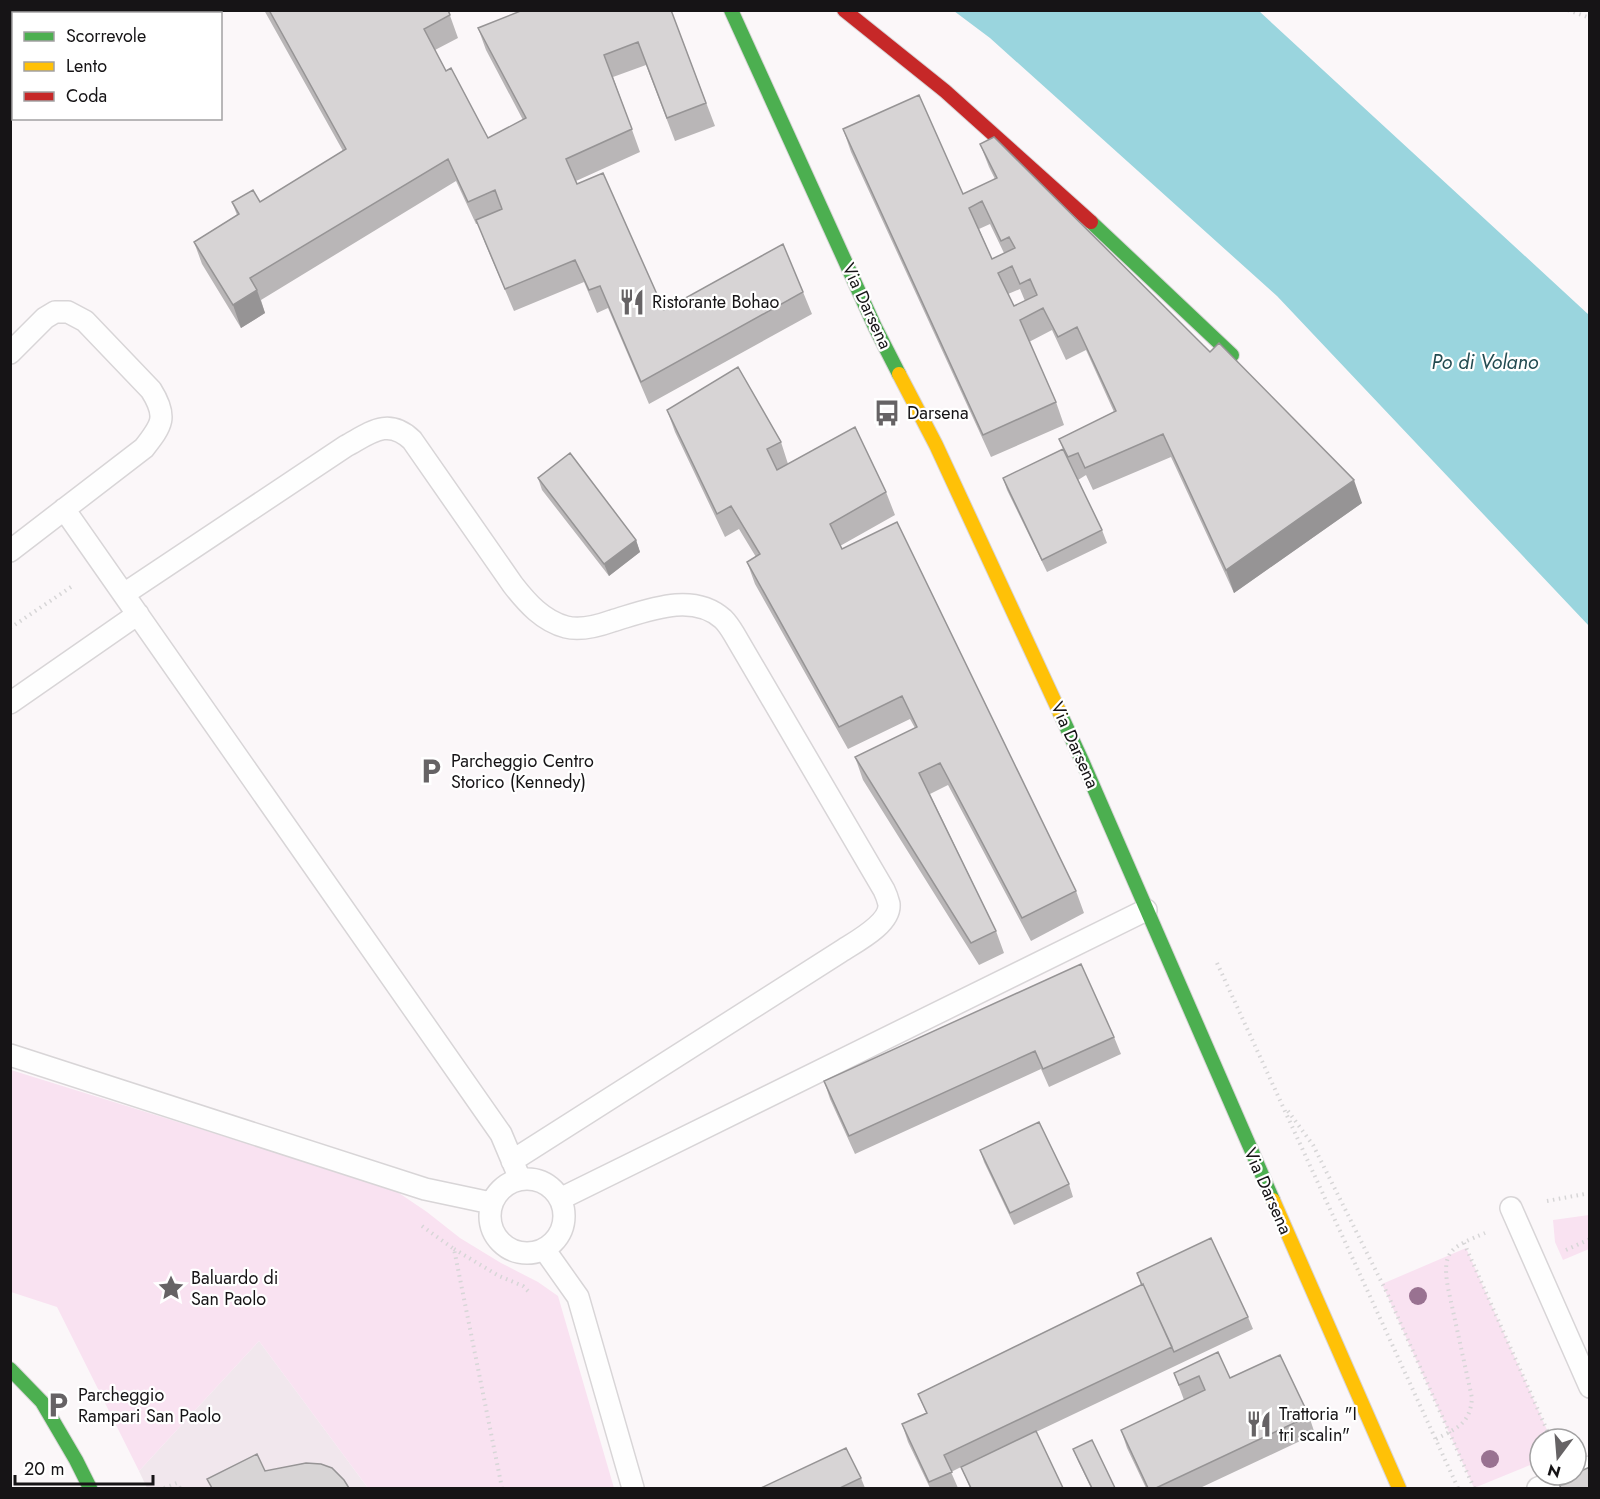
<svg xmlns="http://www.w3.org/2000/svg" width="1600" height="1499" viewBox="0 0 1600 1499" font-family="Jost,sans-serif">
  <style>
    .built { fill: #f1e7ed }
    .green { fill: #f9e2f1 }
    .water { fill: #9ad5de }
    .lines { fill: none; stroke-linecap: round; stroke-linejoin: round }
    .lane-casing { stroke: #d8d5d7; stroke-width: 24 }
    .fast-casing { stroke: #d8d5d7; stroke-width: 16 }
    .slow-casing { stroke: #d8d5d7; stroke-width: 16 }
    .jam-casing { stroke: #d8d5d7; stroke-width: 16 }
    .path { stroke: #d7d6d7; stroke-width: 4; stroke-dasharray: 1.5 4.5; stroke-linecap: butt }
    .lane { stroke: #fefefe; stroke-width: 21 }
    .fast { stroke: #4caf50; stroke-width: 14 }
    .slow { stroke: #ffc107; stroke-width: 14 }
    .jam { stroke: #c62828; stroke-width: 14 }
    .tree { fill: #997291 }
    .wall { fill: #b9b6b7; fill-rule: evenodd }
    .shaded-wall { fill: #969495 }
    .building { fill: #d7d4d5; stroke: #969495; stroke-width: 1.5; fill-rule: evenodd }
    .labels { text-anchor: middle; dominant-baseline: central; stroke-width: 4.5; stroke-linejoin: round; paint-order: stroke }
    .poi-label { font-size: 18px; fill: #161416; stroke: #fff; text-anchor: start }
    .street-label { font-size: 18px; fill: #161416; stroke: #fff }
    .water-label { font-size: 20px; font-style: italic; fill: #234b51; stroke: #fff }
  </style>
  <rect width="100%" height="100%" fill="#fbf7f9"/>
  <path class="built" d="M259,1341L368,1488H147L139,1471Z"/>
  <path class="green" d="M11,1070L393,1189L427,1212L460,1238L501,1263L538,1282L558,1296L614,1488H368L259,1341L139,1471L57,1307L11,1292Z
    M1589,1215V1249L1563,1260L1555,1242L1553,1220Z
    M1466,1248L1551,1439H1540V1461L1474,1488L1382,1284Z"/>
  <path class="water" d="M954,11H1259L1589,315V626L1277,296L990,38Z"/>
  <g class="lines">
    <g class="lane-casing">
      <path id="lane" d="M10,353L45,318L55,312H68L85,321L151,390C168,417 162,425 144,448L10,551
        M64,509L501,1134L520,1179
        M124,594L346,446C370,433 388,417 412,440L513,585C527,603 543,621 566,627C581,631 598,626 612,621C646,611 692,591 723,619C727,623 731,629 734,634L884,890C886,894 888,900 889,904C891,924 855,942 840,952L512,1161
        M10,703L138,614
        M10,1055L425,1189L491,1203
        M490 1216a37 37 0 1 1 74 0a37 37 0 1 1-74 0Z
        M560,1199L1146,910
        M1511,1208L1590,1387
        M544,1249L578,1297L633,1488
        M1576,1472L1590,1467
        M1538,1488L1570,1475"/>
    </g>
    <g class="fast-casing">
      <path id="fast" d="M731,10L875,327L899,374
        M1091,222L1232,355
        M1060,713L1083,763L1273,1200
        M10,1369L42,1402L76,1460L90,1488"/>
    </g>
    <g class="slow-casing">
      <path id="slow" d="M899,374L936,445L1060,713
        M1273,1200L1399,1488"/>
    </g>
    <g class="jam-casing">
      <path id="jam" d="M844,10L945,91L1091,222"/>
    </g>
    <path class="path" d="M1568,10L1590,18
      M10,628L74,585
      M1217,963L1458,1488
      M1288,1111L1313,1145L1387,1293L1474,1488
      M1547,1201L1590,1193
      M422,1226L454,1249L502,1488
      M1464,1243L1551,1439
      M454,1249L499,1276L523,1286L528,1291
      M1566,1250L1590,1239
      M1436,1439C1457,1428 1470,1424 1472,1398L1448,1288C1441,1249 1453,1247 1485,1233
      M164,1488L177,1483L180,1488"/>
    <use href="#lane" class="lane"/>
    <use href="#fast" class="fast"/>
    <use href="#slow" class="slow"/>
    <use href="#jam" class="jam"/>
  </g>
  <g class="tree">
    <circle cx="1418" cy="1296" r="9"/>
    <circle cx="1490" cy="1459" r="9"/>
  </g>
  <path class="wall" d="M10,10H155L150,14H14V46L10,47Z
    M264,10H448L458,38L435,50L446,71L488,138L523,120L486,50L478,28L671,10L715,126L675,141L646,65L613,77L640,152L576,181L664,310L803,292L812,314L649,404L608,308L597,313L584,282L514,311L485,243L478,224H476L456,181L261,300L265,313L241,328L202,264L194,242L237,215L232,202H260L343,151Z
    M843,129L963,194L995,179L989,167L980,144L1210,352L1362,503L1234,593L1171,457L1093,490L1086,475L1078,480L1102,530L1107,543L1047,572L1007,490L1003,478L1063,449L1059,439L1114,412L1086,350L1066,360L1052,330L1029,342L1056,402L1064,425L991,457L851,152ZM990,224L1004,253L992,259L979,229ZM1020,289L1025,301L1014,306L1008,294Z
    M667,410L781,442L788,464L886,492L895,515L840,546L1076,891L1084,913L1031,941L948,785L930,794L996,931L1004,953L979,965L863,780L855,757L915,728L910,719L848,749L755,584L747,562L756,557L739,529L725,537L675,432Z
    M538,478L636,540L640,552L609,576L542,490Z
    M1114,1037L1121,1054L1049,1087L1041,1069L855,1154L830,1099L824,1081Z
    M980,1150L1069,1184L1073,1197L1014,1225L984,1162Z
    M1137,1273L1248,1317L1253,1329L1036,1432L1063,1488H970L961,1467L951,1472L958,1488H930L908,1442L902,1424L926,1413L918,1394L1141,1285Z
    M1174,1373L1230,1378L1309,1416L1315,1434L1200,1488H1146L1127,1448L1121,1430L1184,1400Z
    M1073,1449L1115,1488H1091L1078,1461Z
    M861,1478L865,1488H761Z"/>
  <path class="shaded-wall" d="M257,290L265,313L241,328L233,305Z
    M1354,480L1362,503L1234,593L1226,570Z
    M636,540L640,552L609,576L604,564Z"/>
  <path class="building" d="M10,10H99L84,14H14V27L10,28Z
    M269,10H448L450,15L424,29L446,71L451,68L488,138L526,118L478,28L523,10H671L706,103L667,118L638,42L604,55L632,129L566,159L577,184L603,173L664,310L783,244L803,292L641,382L600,286L589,290L575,260L505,289L476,220L502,209L495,190L468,202L448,159L250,278L257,290L233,305L194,242L239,214L232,202L253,190L260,202L346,149Z
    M919,95L963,194L997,178L980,144L994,137L1210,352L1219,343L1354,480L1226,570L1163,434L1085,468L1078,453L1068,457L1059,439L1116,411L1077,327L1058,337L1043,308L1020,320L1056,402L983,435L843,129ZM982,201L1001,241L1009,237L1015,248L992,259L969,208ZM1012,266L1020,284L1030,279L1037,295L1014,306L998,273Z
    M738,367L781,442L767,449L777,470L855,427L886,492L830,524L842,549L897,522L1076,891L1022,918L940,763L919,773L996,931L971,943L855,757L917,727L902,696L839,727L747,562L760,554L731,506L717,514L667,410Z
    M1063,449L1102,530L1042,560L1003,478Z
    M570,453L636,540L604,564L538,478Z
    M1081,964L1114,1037L1043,1069L1035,1051L849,1136L824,1081Z
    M1039,1122L1069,1184L1010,1213L980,1150Z
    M1211,1238L1248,1317L1174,1352L1143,1284L1142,1285L1137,1273Z
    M1143,1284L1172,1347L944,1455L952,1472L929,1482L902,1424L927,1413L918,1394Z
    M1218,1352L1230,1378L1280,1355L1309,1416L1156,1488H1148L1121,1430L1205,1390L1199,1376L1179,1385L1174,1373Z
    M1036,1431L1063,1488H971L961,1467Z
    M1092,1440L1115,1488H1092L1073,1449Z
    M846,1448L861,1478L840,1488H761Z
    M257,1454L265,1471L306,1463L321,1464L332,1468L344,1480L349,1488H212L207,1479Z
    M1590,1467V1488H1561L1558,1482L1572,1475H1576V1473Z"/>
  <defs>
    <g id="restaurant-bare" transform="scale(2.07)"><path d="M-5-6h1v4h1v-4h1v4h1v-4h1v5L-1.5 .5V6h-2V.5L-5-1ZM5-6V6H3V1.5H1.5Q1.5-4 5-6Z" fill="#666365" stroke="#fff" stroke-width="2.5" paint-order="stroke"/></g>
    <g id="bus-bare" transform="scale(2.07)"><path d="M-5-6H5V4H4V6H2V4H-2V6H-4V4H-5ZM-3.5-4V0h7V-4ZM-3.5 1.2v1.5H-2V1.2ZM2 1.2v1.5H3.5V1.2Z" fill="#666365" stroke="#fff" stroke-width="2.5" paint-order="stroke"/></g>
    <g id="parking-bare" transform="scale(2.07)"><path d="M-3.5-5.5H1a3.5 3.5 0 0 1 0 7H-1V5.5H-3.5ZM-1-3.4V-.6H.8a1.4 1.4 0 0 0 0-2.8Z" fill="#666365" stroke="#fff" stroke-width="2.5" paint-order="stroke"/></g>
    <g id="sight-bare" transform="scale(2.07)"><path d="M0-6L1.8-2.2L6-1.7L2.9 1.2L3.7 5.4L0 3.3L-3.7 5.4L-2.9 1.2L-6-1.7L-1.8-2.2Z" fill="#666365" stroke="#fff" stroke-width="2.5" paint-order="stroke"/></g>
  </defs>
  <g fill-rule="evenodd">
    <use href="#restaurant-bare" x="632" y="302"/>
    <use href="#bus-bare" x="887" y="413"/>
    <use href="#parking-bare" x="431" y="771"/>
    <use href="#sight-bare" x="171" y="1288"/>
    <use href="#parking-bare" x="58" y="1405"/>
    <use href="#restaurant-bare" x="1259" y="1424"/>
  </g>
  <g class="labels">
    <g class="poi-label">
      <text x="652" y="302">Ristorante Bohao</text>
      <text x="907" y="413">Darsena</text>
      <text x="451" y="761">Parcheggio Centro<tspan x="451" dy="21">Storico (Kennedy)</tspan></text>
      <text x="191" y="1278">Baluardo di<tspan x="191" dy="21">San Paolo</tspan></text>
      <text x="78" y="1395">Parcheggio<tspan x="78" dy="21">Rampari San Paolo</tspan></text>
      <text x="1279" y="1414">Trattoria "I<tspan x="1279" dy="21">tri scalin"</tspan></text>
    </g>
    <g class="street-label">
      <text transform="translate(867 306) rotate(65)">Via Darsena</text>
      <text transform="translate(1075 745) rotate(66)">Via Darsena</text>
      <text transform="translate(1268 1191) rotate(66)">Via Darsena</text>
    </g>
    <g class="water-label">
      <text x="1485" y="362">Po di Volano</text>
    </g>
  </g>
  <rect width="1600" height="1499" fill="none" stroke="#161416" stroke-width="24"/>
  <rect x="12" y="12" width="210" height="108" fill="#ffffff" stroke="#a2a1a2" stroke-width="1.5"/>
  <rect x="24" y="32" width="30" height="9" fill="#4caf50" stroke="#a2a1a2" stroke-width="1.5"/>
  <text x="66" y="42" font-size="18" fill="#161416">Scorrevole</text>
  <rect x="24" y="62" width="30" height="9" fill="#ffc107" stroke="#a2a1a2" stroke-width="1.5"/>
  <text x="66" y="72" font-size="18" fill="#161416">Lento</text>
  <rect x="24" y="92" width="30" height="9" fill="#c62828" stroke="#a2a1a2" stroke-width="1.5"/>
  <text x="66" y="102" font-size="18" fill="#161416">Coda</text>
  <g transform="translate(1558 1457) rotate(196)"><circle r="28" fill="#ffffff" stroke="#a2a1a2" stroke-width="1.5"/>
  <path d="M0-4.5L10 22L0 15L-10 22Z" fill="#666365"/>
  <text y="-9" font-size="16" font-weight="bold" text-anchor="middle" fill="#161416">N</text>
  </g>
  <path d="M15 1475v9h138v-9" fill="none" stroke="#161416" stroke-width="3"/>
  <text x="24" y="1475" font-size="18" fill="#161416" stroke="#ffffff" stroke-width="4.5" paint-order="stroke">20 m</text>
</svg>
